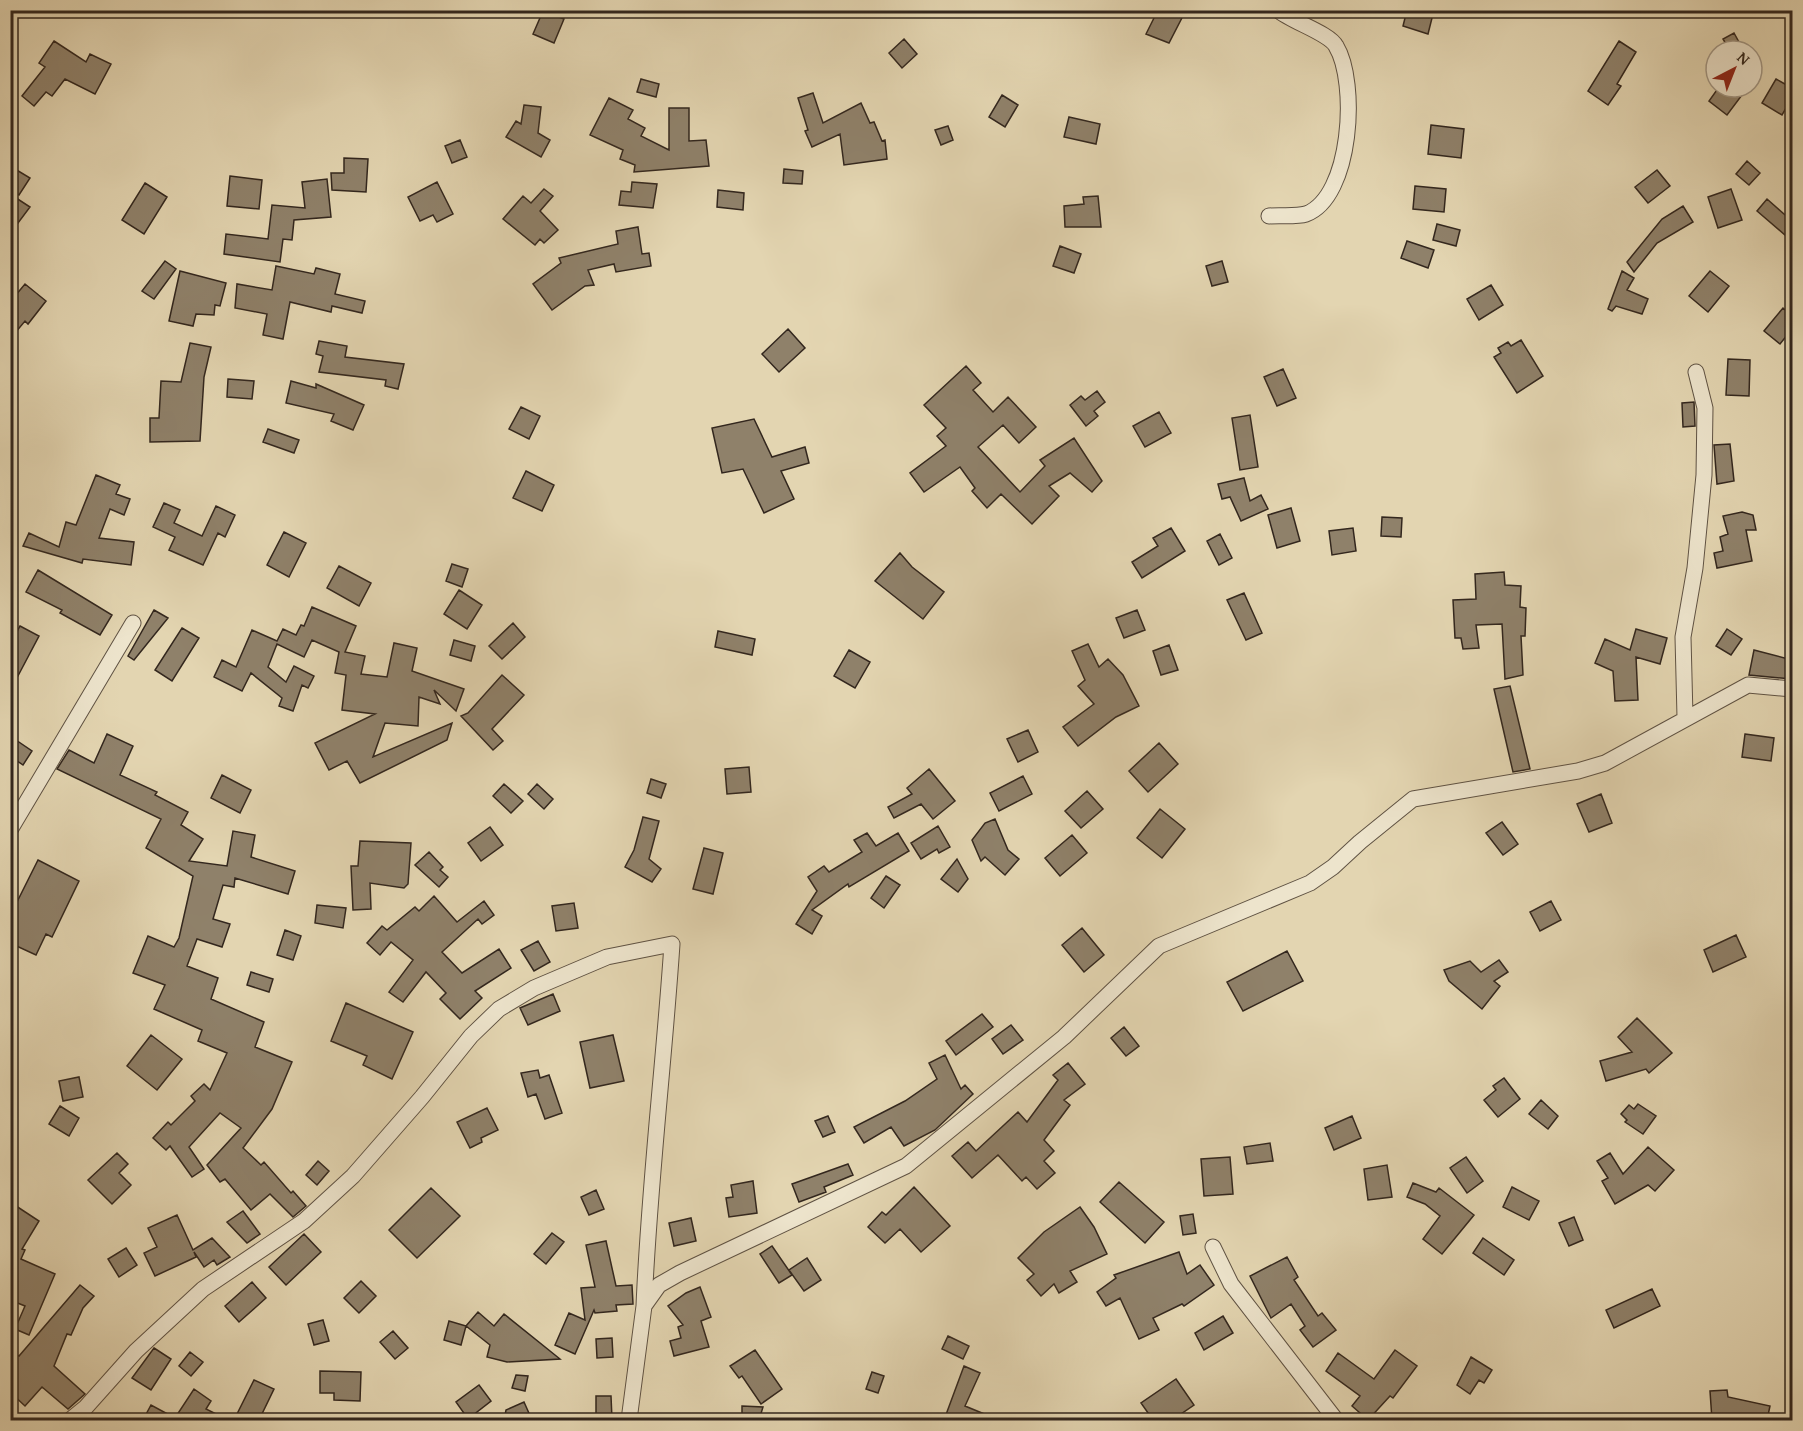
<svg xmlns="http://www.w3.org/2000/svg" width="1803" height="1431" viewBox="0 0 1803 1431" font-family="'Gentium Book Plus',serif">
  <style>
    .building { fill: #8f816a; stroke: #33271e; stroke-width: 1.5 }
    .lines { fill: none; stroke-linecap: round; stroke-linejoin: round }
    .street-casing { stroke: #5f5243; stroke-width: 17 }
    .street { stroke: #ede4cc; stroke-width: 15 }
  </style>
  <rect width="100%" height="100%" fill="#e3d5b1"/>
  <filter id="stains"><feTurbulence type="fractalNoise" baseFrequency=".00333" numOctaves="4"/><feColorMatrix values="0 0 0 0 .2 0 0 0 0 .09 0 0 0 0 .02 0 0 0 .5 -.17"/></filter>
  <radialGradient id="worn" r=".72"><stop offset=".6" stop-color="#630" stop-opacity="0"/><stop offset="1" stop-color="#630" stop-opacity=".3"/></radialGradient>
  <path class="building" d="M1158,10H1186L1169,43L1146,34Z
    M1407,10H1434L1428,34L1403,26Z
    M543,11L564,19L554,43L533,34Z
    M1734,33L1740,44L1729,49L1723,39Z
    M904,39L917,54L902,68L889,53Z
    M54,41L86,62L90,54L111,64L95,94L65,79L52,96L46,92L34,106L22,96L45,67L39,63Z
    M1619,41L1636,52L1617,84L1621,86L1608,105L1588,91Z
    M641,79L659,84L656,97L637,92Z
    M1776,79L1792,88V98L1782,115L1762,103Z
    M1719,87H1748L1727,115L1709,101Z
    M813,93L823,123L861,103L870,123L874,122L882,141L885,140L887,159L844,165L840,134L812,147L805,131L808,130L798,98Z
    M1002,95L1018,105L1005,127L989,117Z
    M609,98L633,110L628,119L645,128L641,136L669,150V108H689V141L706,140L709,166L634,172L635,165L620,159L623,150L590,135Z
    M524,105L541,107L538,133L550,140L541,157L506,137L516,121L521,124Z
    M1069,117L1100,124L1096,144L1064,137Z
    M1431,125L1464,129L1461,158L1428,154Z
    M948,126L953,140L941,145L935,130Z
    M460,140L467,157L452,163L445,146Z
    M344,158L368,159L366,192L332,190L331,173H344Z
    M1747,161L1760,173L1749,185L1736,174Z
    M10,166L30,178L19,195L10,190Z
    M784,169L803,171L802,184L783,183Z
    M1657,170L1670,186L1648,203L1635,187Z
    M230,176L262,180L259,209L227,206Z
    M327,179L331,217L294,220L292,240L283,239L280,262L224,254L226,234L268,239L272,205L305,208L302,182Z
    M437,182L453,214L437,222L433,215L420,221L408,197Z
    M632,182L657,184L653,208L619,205L621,191L631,192Z
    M145,183L167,197L144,234L122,220Z
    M1415,186L1446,189L1444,212L1413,209Z
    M544,189L553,196L540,211L558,230L544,243L540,239L535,245L503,219L523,196L531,203Z
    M1731,189L1742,220L1718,228L1708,197Z
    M718,190L744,193L743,210L717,207Z
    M10,194L30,207L18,223L10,218Z
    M1098,196L1101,227H1065L1064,206L1084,204L1083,197Z
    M1767,199L1792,221V241L1757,211Z
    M1683,206L1693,222L1657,243L1634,272L1627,262L1662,219Z
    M1437,224L1460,230L1456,246L1433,240Z
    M638,227L642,254L649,253L651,266L616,272L614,264L588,270L594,285L585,286L552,310L533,284L561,263L559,258L618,244L616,231Z
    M1407,241L1434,250L1428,268L1401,258Z
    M1060,246L1081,254L1074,273L1053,266Z
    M165,261L176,269L154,299L142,291Z
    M1222,261L1228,282L1212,286L1206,266Z
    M276,266L314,274L316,268L340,274L335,294L365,301L362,313L332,306L331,312L290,302L283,339L263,335L267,314L235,308L237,284L272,290Z
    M180,271L226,283L220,306L215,305L214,315L196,314L193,326L169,321Z
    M1622,271L1634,278L1627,290L1648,299L1642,314L1616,306L1612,311L1608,309Z
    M1710,271L1729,286L1708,312L1689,296Z
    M25,284L46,301L28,324L25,321L10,339V302Z
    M1491,285L1503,305L1479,320L1467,299Z
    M1783,308L1792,316V329L1780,344L1764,331Z
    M788,329L805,348L779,372L762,354Z
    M1521,340L1543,376L1517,393L1494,357L1501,353L1498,348L1508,342L1511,346Z
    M319,341L347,346L345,357L404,364L398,389L385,386L386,380L319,372L323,356L316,354Z
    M190,343L211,347L204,377L200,441L150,442V418H159L161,381L181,382Z
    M1728,359L1750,360L1749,396L1726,395Z
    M966,366L981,383L973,390L993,412L1008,397L1036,427L1019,443L1003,425L978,447L1020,492L1045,466L1040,460L1074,438L1102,481L1092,492L1070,473L1049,486L1059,496L1032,524L1001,494L987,508L972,491L975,488L960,467L924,492L910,473L946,446L937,436L946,428L924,405Z
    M1283,369L1296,398L1277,406L1264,377Z
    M228,379L254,381L252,399L227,397Z
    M291,381L316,388V384L364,405L353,430L331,421L334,414L286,403Z
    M1097,391L1105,402L1094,411L1098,416L1086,426L1070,405L1081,396L1085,400Z
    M1694,402L1695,426L1683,427L1682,403Z
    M521,407L540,416L529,439L509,429Z
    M1159,412L1171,433L1145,447L1133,426Z
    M1250,415L1258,467L1240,470L1232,418Z
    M754,419L772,457L805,447L809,463L781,471L794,499L764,513L743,469L722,473L712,428Z
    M268,429L299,440L294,453L263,442Z
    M1730,444L1734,481L1717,484L1714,445Z
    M526,471L554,485L542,511L513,498Z
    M96,475L120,485L116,494L130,499L124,515L110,509L99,538L134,542L131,565L83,559L82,563L23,546L29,533L59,547L66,522L76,525Z
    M1244,478L1250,501L1261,495L1268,509L1241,521L1230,497L1222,499L1218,484Z
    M164,503L180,510L174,523L202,536L216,506L235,515L225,537L218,533L203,565L169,550L175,537L153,527Z
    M1291,508L1300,541L1277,548L1268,515Z
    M1742,512L1753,515L1756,530H1746L1752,561L1717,568L1714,553L1723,551L1720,537L1728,534L1723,516Z
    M1382,517L1402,518L1401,537L1381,536Z
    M1171,528L1185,551L1142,578L1132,562L1158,546L1153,538Z
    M1353,528L1356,551L1332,555L1329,531Z
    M284,532L306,543L289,577L267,565Z
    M1220,534L1232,558L1219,565L1207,541Z
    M900,553L912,567L944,592L923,619L875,581Z
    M452,564L468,569L462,587L446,581Z
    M339,566L371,583L359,606L327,588Z
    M38,570L112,615L100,635L60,613L62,610L26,592Z
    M1504,572L1505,585L1521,586L1520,607L1526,608L1525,636H1521L1523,675L1505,679L1502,624L1476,625L1479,648L1463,649L1461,638H1455L1453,600L1476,599L1475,574Z
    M459,590L482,605L467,629L444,614Z
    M1244,593L1262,633L1246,640L1227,600Z
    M312,607L356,626L345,652L365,656L361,674L387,677L394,643L417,648L412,671L464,689L456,711L434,690L440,704L419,697L418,726L385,723L373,757L452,723L447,740L360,783L347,761L329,770L315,743L375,714L342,710L346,675L335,673L339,652L312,640L304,657L277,644L268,667L286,682L294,666L314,676L308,688L302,685L293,711L279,706L282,698L251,673L242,691L214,677L222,660L236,667L252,630L277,641L283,629L296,635L301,625L304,626Z
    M154,610L168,618L134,660L128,656Z
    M1137,610L1145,630L1124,638L1116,618Z
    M513,623L525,637L502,659L489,646Z
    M20,626L39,636L10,691V645Z
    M182,628L199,638L172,681L155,670Z
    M1636,629L1667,638L1660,664L1636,657L1638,700L1615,701L1613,671L1595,663L1605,639L1630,650Z
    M1727,629L1742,639L1731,655L1716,646Z
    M718,631L755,639L752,655L715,647Z
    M454,640L475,646L471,661L450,655Z
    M1088,644L1099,667L1108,659L1123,675L1139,706L1116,717L1078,746L1063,727L1094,704L1078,686L1085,680L1072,651Z
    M1169,645L1178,670L1161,675L1153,651Z
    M849,650L870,662L855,688L834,676Z
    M1754,650L1792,660V679L1749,675Z
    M502,675L524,695L492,729L503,741L493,750L461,716L468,713Z
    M1510,686L1530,769L1513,772L1494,689Z
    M1028,730L1038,752L1018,762L1007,739Z
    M107,734L133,746L120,775L157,792L155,795L188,812L181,825L203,839L189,861L227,866L233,831L255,835L251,857L295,871L288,894L235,878L234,887L223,885L213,919L230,924L222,947L197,939L187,966L218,978L211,999L264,1022L255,1047L292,1062L272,1109L243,1148L261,1165L264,1162L291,1193L293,1191L306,1206L293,1217L270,1194L251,1210L225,1179L220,1182L207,1165L241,1128L220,1113L189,1147L204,1169L192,1177L170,1146L166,1150L153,1138L168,1122L171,1125L195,1101L191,1096L204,1084L210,1090L227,1053L198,1041L202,1030L154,1009L165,985L133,973L148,936L174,947L179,938L193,876L146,848L161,819L57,769L69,750L94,763Z
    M1745,734L1774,738L1771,761L1742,757Z
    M10,736L32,751L23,765L10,756Z
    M1159,743L1178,764L1148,792L1129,771Z
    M749,767L751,792L727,794L725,769Z
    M929,769L955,801L933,819L921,804L894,818L888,807L912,794L907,788Z
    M222,775L251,790L240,813L211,798Z
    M1023,776L1032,794L999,811L990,793Z
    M651,779L666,784L661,798L647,793Z
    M504,784L523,801L511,813L493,796Z
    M537,784L553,799L544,809L528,794Z
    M1087,791L1103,809L1081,828L1065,811Z
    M1601,794L1612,823L1589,832L1577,804Z
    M1160,809L1185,829L1162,858L1137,838Z
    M643,817L659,821L649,859L661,869L652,882L625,867L634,850Z
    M995,819L1008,850L1019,859L1005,875L985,857L981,861L972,840L985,823Z
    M1502,822L1518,844L1503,855L1486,833Z
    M938,826L950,847L939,853L937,849L921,859L911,843Z
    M490,827L503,845L481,861L468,843Z
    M867,833L876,846L898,833L909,851L849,887L848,884L812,910L822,916L812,934L796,924L817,891L808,877L824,866L829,872L862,852L854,840Z
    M1072,835L1087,853L1060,876L1045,858Z
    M360,841L411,843L408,884L404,888L370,883L371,909L353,910L351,866H358Z
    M704,848L723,853L713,894L693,889Z
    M429,852L443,867L440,870L448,877L439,887L415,865Z
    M957,859L968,879L958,892L941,879Z
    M38,860L79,881L52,937L46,934L36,955L10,943V916Z
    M886,876L900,885L884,908L871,898Z
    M434,896L457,922L484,901L494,915L482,924L478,919L442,952L462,973L499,949L511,968L475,991L482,998L460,1019L440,999L446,993L426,972L403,1002L389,992L413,960L391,942L380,955L367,943L382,926L387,930L415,907L419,911Z
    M1551,901L1561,920L1540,931L1530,912Z
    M574,903L578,928L556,931L552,906Z
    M317,905L346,908L343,928L315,923Z
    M1082,928L1104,955L1084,972L1062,945Z
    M285,930L301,936L293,960L277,955Z
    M1736,935L1746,957L1713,972L1704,950Z
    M538,941L550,962L534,971L521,950Z
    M1287,951L1303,981L1243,1011L1227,982Z
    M1499,960L1508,972L1494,981L1500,986L1482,1009L1449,981L1444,970L1470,961L1481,972Z
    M251,972L273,979L269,992L247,985Z
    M553,994L560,1011L528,1025L520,1008Z
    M346,1003L413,1032L392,1079L363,1065L367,1056L331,1041Z
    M982,1014L993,1027L956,1055L946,1041Z
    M1637,1018L1672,1053L1649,1073L1646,1069L1606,1081L1600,1061L1632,1052L1618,1037Z
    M1011,1025L1023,1040L1003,1054L992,1039Z
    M1124,1027L1139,1046L1126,1056L1111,1038Z
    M151,1035L182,1059L157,1090L127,1066Z
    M613,1035L624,1081L590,1088L580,1042Z
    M945,1055L961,1089L965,1085L973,1094L935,1130L904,1146L891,1127L864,1143L854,1127L905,1101L937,1079L929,1063Z
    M1068,1063L1085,1084L1064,1100L1070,1105L1044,1140L1054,1151L1044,1161L1055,1173L1037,1189L1026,1177L1022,1181L998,1155L972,1178L952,1156L968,1142L976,1151L1018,1112L1027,1122L1058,1080L1053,1075Z
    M538,1070L540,1078L549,1075L562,1113L545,1119L536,1094L528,1097L521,1073Z
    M79,1077L83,1097L63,1101L59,1081Z
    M1504,1078L1520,1099L1498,1117L1484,1100L1496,1090L1493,1086Z
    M1541,1100L1558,1116L1548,1129L1529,1114Z
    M1638,1104L1656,1116L1643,1134L1625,1122L1627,1120L1621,1114L1629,1105L1634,1109Z
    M60,1106L79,1118L69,1136L49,1124Z
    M487,1108L498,1130L481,1138L482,1142L470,1148L457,1122Z
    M828,1116L835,1132L823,1137L815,1121Z
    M1352,1116L1361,1138L1334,1150L1325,1128Z
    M1270,1143L1273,1161L1247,1164L1244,1147Z
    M1648,1147L1674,1170L1655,1191L1648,1185L1615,1204L1602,1181L1608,1178L1597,1161L1610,1153L1623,1174Z
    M117,1153L128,1164L119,1173L131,1185L112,1204L88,1180Z
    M1230,1157L1233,1194L1204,1196L1201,1159Z
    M1466,1157L1483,1181L1467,1193L1450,1168Z
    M318,1161L329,1171L317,1185L306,1175Z
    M848,1164L853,1175L824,1187L826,1192L799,1202L792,1184Z
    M1387,1165L1392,1197L1368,1200L1364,1169Z
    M753,1181L757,1213L729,1217L726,1198L733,1197L731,1185Z
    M1119,1182L1164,1222L1145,1243L1100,1202Z
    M1413,1183L1436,1192L1439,1188L1474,1215L1442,1254L1423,1239L1440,1216L1425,1204L1407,1197Z
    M914,1187L950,1226L921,1252L900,1229L885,1243L868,1227L882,1212L886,1215Z
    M1512,1187L1539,1201L1529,1220L1503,1207Z
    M431,1188L460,1216L417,1258L389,1230Z
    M596,1190L604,1209L589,1215L581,1197Z
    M10,1202L39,1221L22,1249L25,1250L21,1259L55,1274L29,1335L15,1329L25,1306L10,1300Z
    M1080,1207L1094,1227L1107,1254L1070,1271L1077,1282L1059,1293L1054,1284L1041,1296L1027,1280L1034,1274L1018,1258L1044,1232Z
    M243,1211L260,1234L247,1243L227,1222Z
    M1193,1214L1196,1233L1183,1235L1180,1216Z
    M177,1215L193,1250L212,1238L230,1257L217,1265L214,1260L204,1267L194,1252L196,1257L155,1276L144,1253L157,1247L148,1228Z
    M1574,1217L1583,1240L1569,1246L1559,1223Z
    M691,1218L696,1241L674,1246L669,1223Z
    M552,1233L564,1242L546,1264L534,1254Z
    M304,1234L321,1252L286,1285L269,1267Z
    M1483,1238L1514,1260L1504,1275L1473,1253Z
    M606,1241L616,1286L632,1285L633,1304L616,1305L617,1311L595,1313L594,1310L575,1354L555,1345L569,1313L585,1320L581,1288L595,1287L586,1245Z
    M772,1246L792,1275L779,1283L760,1254Z
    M126,1248L137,1265L119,1277L108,1259Z
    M1179,1252L1187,1274L1200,1265L1214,1285L1184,1306L1182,1304L1153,1318L1159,1330L1139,1339L1120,1298L1106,1306L1097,1292L1116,1278L1114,1275Z
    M1287,1257L1298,1277L1294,1280L1318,1316L1322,1313L1336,1330L1313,1347L1300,1330L1305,1326L1291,1304L1271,1318L1250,1276Z
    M807,1258L821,1280L804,1291L789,1270Z
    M361,1281L376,1296L359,1313L344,1298Z
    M252,1282L266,1298L239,1322L225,1306Z
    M80,1285L94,1296L83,1308L71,1335L67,1334L54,1366L85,1394L68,1409L42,1387L25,1406L10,1392V1352L19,1356Z
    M700,1287L711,1317L701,1321L709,1347L674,1356L670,1341L681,1338L678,1327L683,1325L668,1306L686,1293Z
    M1652,1289L1660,1306L1614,1328L1606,1310Z
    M478,1312L494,1326L504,1314L560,1359L507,1362L487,1357L490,1345L466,1326Z
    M1223,1316L1233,1333L1204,1350L1195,1333Z
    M323,1320L329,1341L314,1345L308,1324Z
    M449,1321L466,1326L461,1345L444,1340Z
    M393,1331L408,1348L395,1359L380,1342Z
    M948,1336L969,1346L963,1359L942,1349Z
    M612,1338L613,1357L597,1358L596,1339Z
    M154,1348L171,1359L151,1390L132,1378Z
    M755,1350L782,1389L761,1404L742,1376L739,1378L730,1366Z
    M1395,1350L1417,1366L1393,1398L1390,1396L1368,1420L1352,1406L1360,1396L1326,1371L1338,1353L1374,1379Z
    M190,1352L203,1362L191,1376L179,1366Z
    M1471,1357L1492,1370L1484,1383L1479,1380L1470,1394L1457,1385Z
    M964,1366L980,1373L965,1406L999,1420H944Z
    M320,1371L361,1372L360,1401L334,1400V1393H320Z
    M872,1372L884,1376L878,1393L866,1389Z
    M516,1375L528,1376L525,1391L512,1388Z
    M1176,1379L1194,1405L1172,1420H1153L1141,1403Z
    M254,1380L274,1389L259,1420H234Z
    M479,1385L491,1401L468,1419L456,1402Z
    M194,1389L211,1401L206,1409L228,1420H143L151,1405L175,1418Z
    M1727,1390L1728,1397L1770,1406L1767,1420H1746L1729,1417V1420H1712L1710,1391Z
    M596,1396H611L612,1419H596Z
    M524,1402L532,1420H504L506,1410Z
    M742,1406L763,1407L759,1420H742Z"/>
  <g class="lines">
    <g class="street-casing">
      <path id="street" d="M1269,216C1280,215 1296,217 1306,214C1352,197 1358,82 1336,46C1329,33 1292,22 1278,10
        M1685,717L1683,637L1695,568L1704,475L1705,408L1696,372
        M10,830L133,623
        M1213,1247L1231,1284L1336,1420
        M70,1420L86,1407L136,1351L203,1289L304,1221L353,1176L422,1097L471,1036L499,1009L534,988L607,957L672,944C664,1064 649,1185 644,1306
        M629,1420L644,1306L659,1285L680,1273L906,1166L1064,1037L1159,946L1310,883L1333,867L1360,842L1413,799L1578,771L1605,763L1748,685L1792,689"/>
    </g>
    <use href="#street" class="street"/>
  </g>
  <rect width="1803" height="1431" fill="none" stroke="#e3d5b1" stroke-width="36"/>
  <rect x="12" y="12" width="1779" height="1407" fill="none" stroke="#33271e" stroke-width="3"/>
  <rect x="18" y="18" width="1767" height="1395" fill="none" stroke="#33271e" stroke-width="1.5"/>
  <g transform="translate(1734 69) rotate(42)"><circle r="28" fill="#ede4cc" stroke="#a39886" stroke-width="1.5"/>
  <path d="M0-4.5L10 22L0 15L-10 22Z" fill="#8f2418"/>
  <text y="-9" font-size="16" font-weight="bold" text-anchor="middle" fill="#33271e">N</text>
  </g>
  <rect width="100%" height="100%" filter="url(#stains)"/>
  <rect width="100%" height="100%" fill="url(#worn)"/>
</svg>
